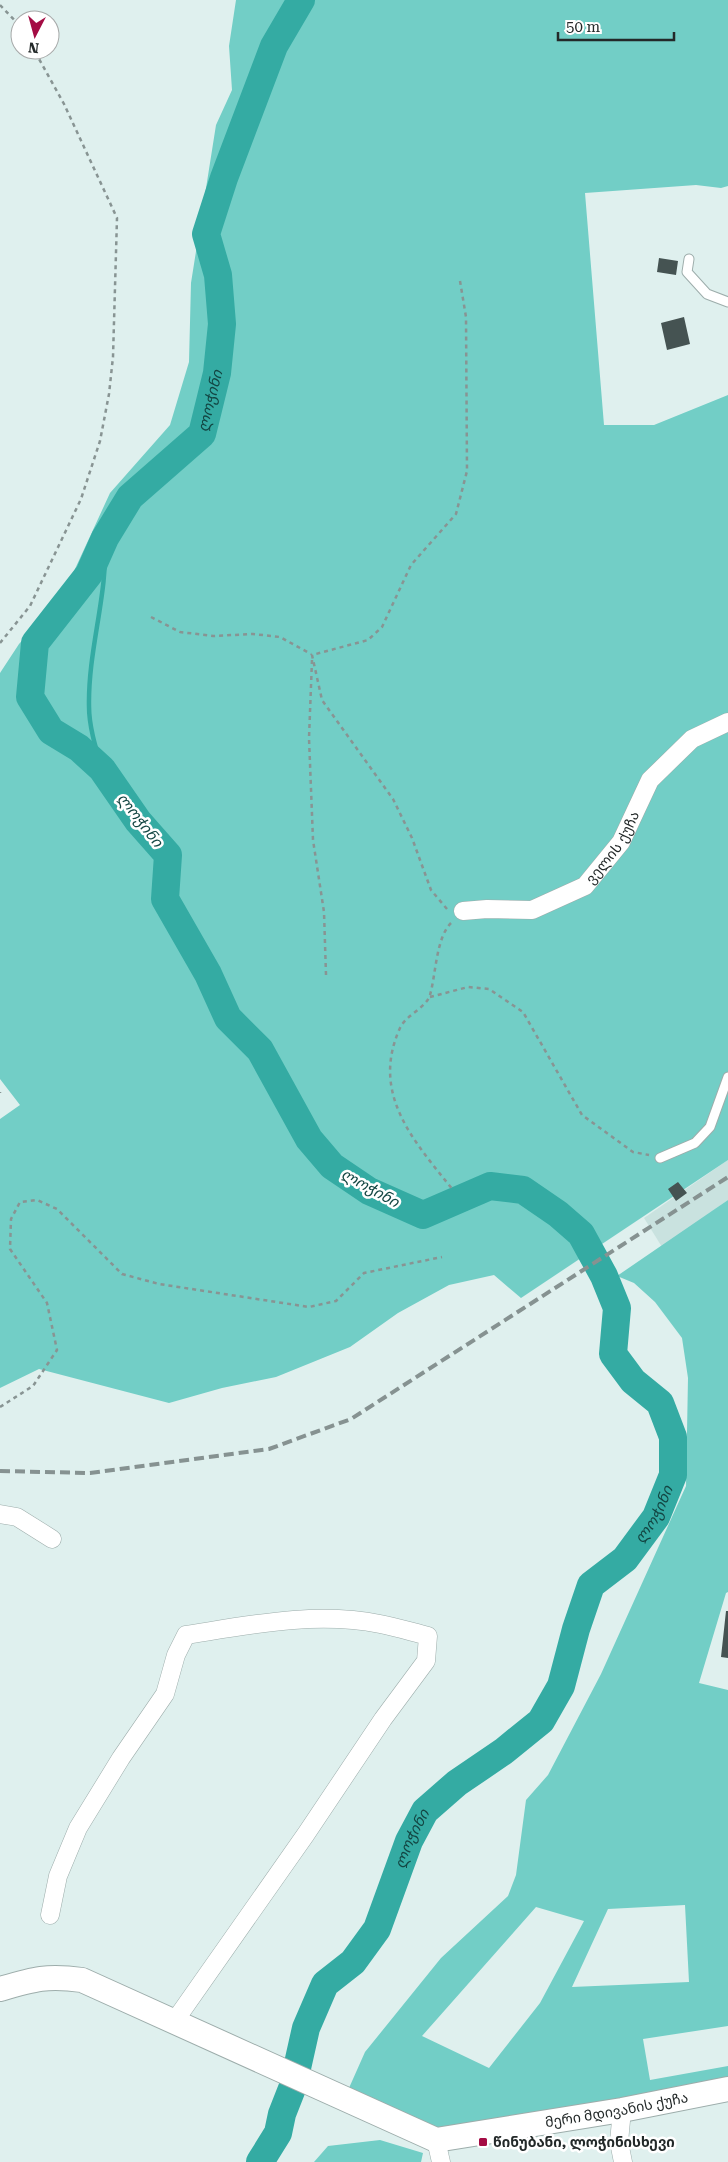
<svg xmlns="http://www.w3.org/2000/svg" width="728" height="2162" viewBox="0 0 728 2162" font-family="'Roboto Serif','Noto Sans Georgian',serif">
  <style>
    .built { fill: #c9e2df }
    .green { fill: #72cec6; fill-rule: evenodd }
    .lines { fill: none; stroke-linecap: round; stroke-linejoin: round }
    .stream { stroke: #34aba3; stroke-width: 4.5 }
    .river { stroke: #34aba3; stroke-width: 28 }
    .building { fill: #455352 }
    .lane-casing { stroke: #9dadab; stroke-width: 11 }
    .street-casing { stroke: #9dadab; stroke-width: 19 }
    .secondary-casing { stroke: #9dadab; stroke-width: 26 }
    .path { stroke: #889493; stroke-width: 2.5; stroke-dasharray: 4 4; stroke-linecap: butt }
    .lane { stroke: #fff; stroke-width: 9 }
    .street { stroke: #fff; stroke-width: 18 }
    .secondary { stroke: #fff; stroke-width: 24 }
    .rail { stroke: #869291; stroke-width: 4; stroke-dasharray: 10 5; stroke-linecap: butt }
    .poi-dot { fill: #a40c44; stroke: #fff; stroke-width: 2 }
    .labels { text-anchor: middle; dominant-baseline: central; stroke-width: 5; stroke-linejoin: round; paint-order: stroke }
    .street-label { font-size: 14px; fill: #232929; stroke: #fff }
    .poi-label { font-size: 14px; font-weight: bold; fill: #232929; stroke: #fff; text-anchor: start }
    .water-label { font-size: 15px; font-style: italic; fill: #134643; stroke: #fff }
  </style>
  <rect width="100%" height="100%" fill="#dff0ee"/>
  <path class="built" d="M728,1160V1200L662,1247L644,1218Z"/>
  <path class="green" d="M236,0H728V186L721,188L696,185L585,193L604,425H654L728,395V1160L521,1298L494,1275L449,1285L398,1313L350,1347L276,1377L222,1388L169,1403L39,1369L0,1388V1119L20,1105L0,1079V673L19,644L63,595L110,493L170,425L189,362L191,283L216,125L232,90L229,46Z
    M728,1200V1592L726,1593L699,1683L728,1690V2026L643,2039L650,2080L728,2066V2079L439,2132L349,2088L365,2052L441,1958L508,1896L516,1875L526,1800L548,1775L601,1674L686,1486L688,1378L682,1338L655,1302L634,1283L617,1276ZM685,1905L689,1982L572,1987L608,1909ZM536,1907L584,1921L540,2003L489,2068L422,2036Z
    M380,2140L423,2153L421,2162H314L328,2146Z"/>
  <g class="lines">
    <path class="stream" d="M102,769C96,749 89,727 89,706C88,649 108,595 105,538"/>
    <path class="river" id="s1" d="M260,2162L278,2133L282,2114L293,2086L306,2028L325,1984L353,1962L377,1929L409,1841L425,1811L457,1783L504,1751L541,1721L561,1686L576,1629L591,1585L625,1559L656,1517L673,1475V1437L660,1403L633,1381L613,1354L617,1308L604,1276L581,1234L558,1214L523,1190L490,1186L423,1215L369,1191L332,1166L309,1139L260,1050L228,1018L208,974L165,899L168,855L138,821L102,769L79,748L51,731L30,697L35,643L89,574L105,538L130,497L202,434L217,373L222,324L218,275L206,234L224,178L274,46L301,0"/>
  </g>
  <path class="building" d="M659,258L678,261L676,275L657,272Z
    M684,317L690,344L667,350L661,323Z
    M678,1182L687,1193L676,1201L668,1189Z
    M726,1611H728V1658L721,1657Z"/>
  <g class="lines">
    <g class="lane-casing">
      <path id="lane" d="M689,259L687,272L707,294L728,302
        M660,1158L695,1143L710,1127L728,1077"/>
    </g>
    <g class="street-casing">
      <g id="street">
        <path id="s2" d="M463,911L487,909L532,910L585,886L621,842L650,780L692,739L728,722"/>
        <path d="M0,1514L17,1517L52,1539"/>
        <path d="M50,1915L58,1876L78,1828L121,1758L165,1694L176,1655L186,1635C249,1625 316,1611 380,1624C396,1627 412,1632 428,1636L426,1661L383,1719L306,1834L174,2022"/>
        <path d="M622,2110L619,2142L623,2162"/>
        <path d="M436,2140L441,2162"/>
      </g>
    </g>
    <g class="secondary-casing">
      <g id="secondary">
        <path id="s3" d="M0,1989C34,1979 47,1975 82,1980L436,2140L622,2110L728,2089"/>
      </g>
    </g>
    <path class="path" d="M0,5L20,26
      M151,617L180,632L213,636L253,634L280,637L311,654
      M0,643L30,606L81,499L100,441L109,394L113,357L117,218L64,104L34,50
      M312,660L309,738L313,840L324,912L326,975
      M447,909L431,890L412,838L393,799L322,700L312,655L368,640L382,627L411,565L456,514L467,471L466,317L460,281
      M451,923C436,938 436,974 430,995C426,1008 406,1015 400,1028C370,1094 414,1141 453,1190
      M430,997L468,987L489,989L523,1012L582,1115L633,1152L649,1155
      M0,1092V1093
      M0,1407L33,1386L57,1350L47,1303L10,1249L11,1219L20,1202L37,1200L57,1209L122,1274L159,1284L309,1307L336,1301L364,1273L442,1257"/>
    <use href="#lane" class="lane"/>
    <use href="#street" class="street"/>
    <use href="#secondary" class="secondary"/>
    <path class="rail" d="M0,1471L90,1473L269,1449L351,1419L728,1177"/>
  </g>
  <rect class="poi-dot" x="478" y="2137" width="10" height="10" rx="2.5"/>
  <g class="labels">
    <g class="street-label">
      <text stroke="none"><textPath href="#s2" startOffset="175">ველის ქუჩა</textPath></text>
      <text stroke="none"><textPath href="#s3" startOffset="655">მერი მდივანის ქუჩა</textPath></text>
    </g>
    <g class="poi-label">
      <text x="493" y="2142">წინუბანი, ლოჭინისხევი</text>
    </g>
    <g class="water-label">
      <text stroke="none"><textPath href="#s1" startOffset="2315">ლოჭინი</textPath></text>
      <text transform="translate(140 820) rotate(52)">ლოჭინი</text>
      <text transform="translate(370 1188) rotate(29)">ლოჭინი</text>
      <text stroke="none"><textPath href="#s1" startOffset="784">ლოჭინი</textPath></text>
      <text stroke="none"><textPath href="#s1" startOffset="364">ლოჭინი</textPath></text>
    </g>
  </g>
  <g transform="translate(35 35) rotate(186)"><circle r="24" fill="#ffffff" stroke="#a7a9a9"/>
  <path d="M0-4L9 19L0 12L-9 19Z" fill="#a40c44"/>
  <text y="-8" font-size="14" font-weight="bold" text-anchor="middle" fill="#232929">N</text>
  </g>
  <path d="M558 32v8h116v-8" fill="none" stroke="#232929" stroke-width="2.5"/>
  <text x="566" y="32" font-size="15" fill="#232929" stroke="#ffffff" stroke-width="4" paint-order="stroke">50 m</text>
</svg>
